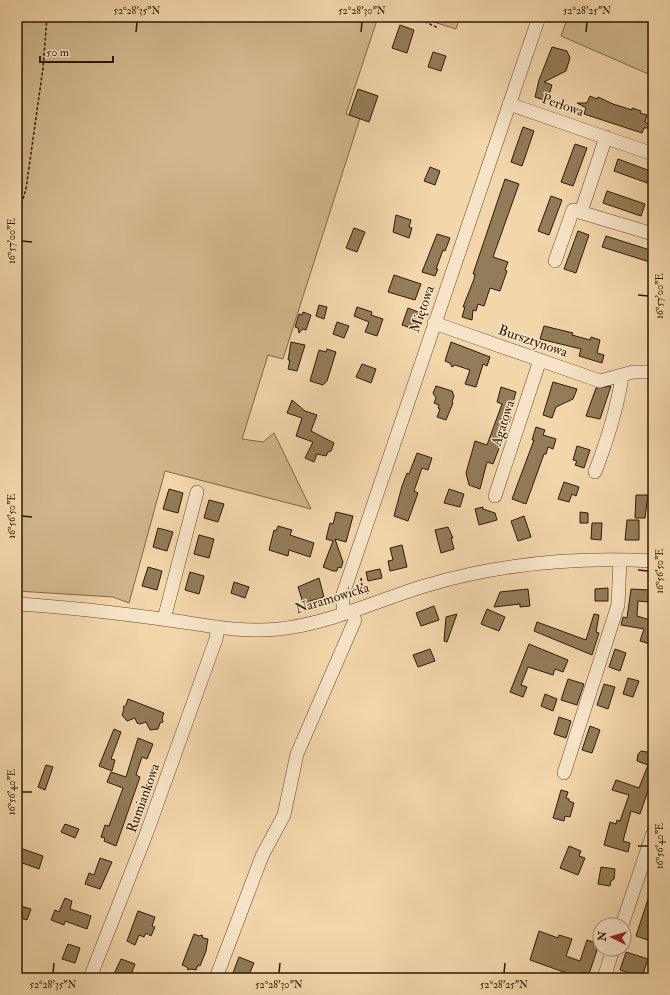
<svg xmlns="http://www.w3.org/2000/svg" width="670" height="995" viewBox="0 0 670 995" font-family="'IM FELL Double Pica',serif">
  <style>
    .green { fill: #d1b68d; stroke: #7e6848 }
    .building { fill: #937c59; stroke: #2c1b02 }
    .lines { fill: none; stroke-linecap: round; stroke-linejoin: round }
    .minor-casing { stroke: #5e4a2c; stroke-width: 14 }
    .path { stroke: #2c1b02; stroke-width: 1.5; stroke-dasharray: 3 2; stroke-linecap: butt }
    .minor { stroke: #f7e4c8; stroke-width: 13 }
    .ticks { fill: none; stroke: #2c1b02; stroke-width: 1.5 }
    .labels { text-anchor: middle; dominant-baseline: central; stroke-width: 3; stroke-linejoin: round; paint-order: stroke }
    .street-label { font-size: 14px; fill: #2c1b02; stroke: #f7e4c8 }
    .neatline { fill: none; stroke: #2c1b02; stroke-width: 1.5 }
    .ticks-label { font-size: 10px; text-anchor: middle; fill: #2c1b02 }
  </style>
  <rect width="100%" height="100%" fill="#f3d6aa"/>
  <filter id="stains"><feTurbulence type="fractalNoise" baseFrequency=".005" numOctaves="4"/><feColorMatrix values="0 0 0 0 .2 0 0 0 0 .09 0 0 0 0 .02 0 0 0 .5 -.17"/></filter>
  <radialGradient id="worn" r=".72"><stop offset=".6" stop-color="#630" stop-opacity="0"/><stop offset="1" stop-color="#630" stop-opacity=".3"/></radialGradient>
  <path class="green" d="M17,17H378L346,114L360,118L283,359L268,355L242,439L263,442L274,433L311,509L165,471L129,603L113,597L17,591Z
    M418,17H460L456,29Z
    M568,17H653V76L561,36Z"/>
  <path class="building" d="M400,25L414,30L407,53L392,48Z
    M552,47L567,51L570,58L566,71L544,82L552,85L547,101L535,97L539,80Z
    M433,52L446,56L441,71L428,67Z
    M358,89L378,96L369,122L349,115Z
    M590,96L597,99L598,97L613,104L632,110V108L641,111L640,113L647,115L645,122L653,128H644L642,133L584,114L586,108L577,103H587Z
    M523,127L534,131L522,166L511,162Z
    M575,144L587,148L573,186L561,182Z
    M618,159L653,172V185L614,171Z
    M430,167L440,171L435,185L424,181Z
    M505,179L519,184L493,257L508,262L505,270L507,271L500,291L490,288L484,306L478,304L476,311L473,310L472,320L462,317L465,307H463L474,279L475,274H473Z
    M607,191L645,204L641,216L603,203Z
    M551,196L562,200L549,235L538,231Z
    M396,215L411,220L409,227L412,228L409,238L393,232Z
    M354,228L365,232L357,252L346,248Z
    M578,231L589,235L576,273L564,269Z
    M437,234L450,238L445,251L443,250L436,269H438L435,276L422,272Z
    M606,236L653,251V263L602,247Z
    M394,275L421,284L415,300L388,292Z
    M319,305L327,307L324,319L316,316Z
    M357,307L372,312L371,315L383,319L377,336L365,332L369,322L354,316Z
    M408,308L423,314L416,330L402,325Z
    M303,312L311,315L306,330L303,329L299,333L298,328L295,327L299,314L302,315Z
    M337,322L349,326L344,338L333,334Z
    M544,326L573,333L572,335L590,340L591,337L600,340L597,353L604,355L602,363L579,356L581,349L540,339Z
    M291,342L305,345L297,371L288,369L290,360H288Z
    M451,342L490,357L487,366L483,364L476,387L465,384L470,370L455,365L452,367L450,363L445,361Z
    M327,349L336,352L327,381L323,385L310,381L319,350L326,352Z
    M362,364L376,369L371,383L356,377Z
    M553,382L577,389L573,399L556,407L552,418L543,415Z
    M436,386L452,391L454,396L452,402L453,403L446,420L437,417L440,409L438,408L439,405L434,403L436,398L433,393Z
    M611,386L600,419L586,416L596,388Z
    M501,387L516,392L509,416L511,417L493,464L487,462L480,489L469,485L466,473L475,441L487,445L502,404L497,402Z
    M292,400L305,411L317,415L311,431L334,443L331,451L328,452L326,456L317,454L314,462L305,458L313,442L296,436L302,418L287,413Z
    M536,427L545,430L543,435L556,439L553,449L548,447L546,454H544L526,504L512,499L534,440H532Z
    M577,446L590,450L584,468L575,465L577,461L573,460Z
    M417,453L432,458L428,470L422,468L414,491L418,493L408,521L394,516L402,486L407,473L409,474Z
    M564,482L579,487L576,496L572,494L569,502L558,499Z
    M169,489L183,493L178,513L163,509Z
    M449,489L464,494L460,507L444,503Z
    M636,495H648L645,518H635Z
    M209,500L224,504L218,522L204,518Z
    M483,507V509L495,513L497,520L479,525L475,509Z
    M336,512L353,516L346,542L335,539L343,562L341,568L338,567L337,571H333L323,567L333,541L326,539L330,523L333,524Z
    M580,512L588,513V523H580Z
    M524,516L531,537L518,541L511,521Z
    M627,520H639V540H625Z
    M592,523H602L601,540L591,539Z
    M278,526L292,530L290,535L314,543L310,557L289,550L288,556L269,550L274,530L276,531Z
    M448,527L453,538H451L454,549L441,553L435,530Z
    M158,528L173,532L167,551L153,547Z
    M199,535L214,539L209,558L194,554Z
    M402,545L407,567L390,571L388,561L393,560L390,548Z
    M148,567L162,571L157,590L142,586Z
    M380,569L382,578L368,581L366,572Z
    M190,572L204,576L199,594L185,590Z
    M319,578L324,597L303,603L298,587Z
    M234,582L249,587L245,598L231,593Z
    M608,588V601H595V589Z
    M528,589L530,606L520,607V604L494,607L500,592Z
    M631,589L649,590L648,602L638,601L637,616L653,621V645L640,641L644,629L621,625L623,617L627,618Z
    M434,606L439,620L421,626L416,613Z
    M487,609L505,617L499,631L481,624Z
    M457,614L447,642L444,641L446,617Z
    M594,614L599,615L596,632L599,633L592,655L534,631L537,622L586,640Z
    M529,644L568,660L563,672L555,669L553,675L528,667L521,685L527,687L523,697L510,692Z
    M430,649L435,661L418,667L413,655Z
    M615,649L626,653L620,671L609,667Z
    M628,678L639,681L633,697L623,694Z
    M568,679L584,684L577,705L561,700Z
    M604,684L615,687L608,709L597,705Z
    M545,694L557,699L553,711L541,706Z
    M128,699L164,713L162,718L163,722L160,723L158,729L150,730L146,722L140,724L137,723L135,718L127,721L122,715L124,709L123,707L126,705Z
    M559,717L571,721L566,738L554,734Z
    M590,726L600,730L592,753L582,750Z
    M114,729L121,732L111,759L115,760L112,771L99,766Z
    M138,738L153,744L147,759L142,757L136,775L140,777L116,846L104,841L105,838L101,837L105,825L109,826L123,788L107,782L111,772L126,777Z
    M641,751L653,753V776L640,814L631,811L623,841L630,843L628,852L604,845L610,822L616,824L617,820L620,821L629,795L612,790L616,780L639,788L648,765L637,761L638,754Z
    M46,765L53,767L45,790L38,787Z
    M561,790L568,792L566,798L569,799V801L574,803L570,817L565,816L564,821L553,818Z
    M65,824L79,829L75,838L61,832Z
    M569,846L581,851L579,856L585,858L578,875L560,868Z
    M20,848L43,856L39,869L17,861Z
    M100,858L112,862L100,889L85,884L89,873L94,875Z
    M601,867L615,869L614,879L611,881L610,886L598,884Z
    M651,890H653V930L648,940L636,936Z
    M65,898L72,901L70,909L91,916L87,929L65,921L64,925L51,920L55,910L59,912Z
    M17,905L31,909L27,920L17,917Z
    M138,911L155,917L152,926L155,927L151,936L146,933L144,937L139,935L135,945L127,941Z
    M539,931L558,938L559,935L572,939L566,956L580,961L587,940L599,944L589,974L582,972L581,975L576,973L575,976L530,960Z
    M194,934L199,936L202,935L203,938L208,939L206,951L200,966L198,965L196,970L191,969L188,970L187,967L182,965Z
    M68,944L80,948L75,963L62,959Z
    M626,952L648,959L642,977L620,970Z
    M239,957L254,963L249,975H247L246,978H231Z
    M121,959L135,964L130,978L114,974Z"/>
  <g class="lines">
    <g class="minor-casing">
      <path id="minor" d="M509,104L653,154
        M581,212L606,137
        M555,261L573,210L653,234
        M434,323L600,381L633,372H653
        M595,472C607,441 617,409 622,377
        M495,496L540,360
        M17,604C68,607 118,613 169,620C205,625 242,633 279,629C329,624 380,599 428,585C502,563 577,557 653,561
        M344,613L342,597L539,17
        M164,619L197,492
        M564,773L618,605L620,560
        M622,925L653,833
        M90,978L147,832L216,639L218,627
        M216,978L262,856L284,815L297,754L355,620
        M604,978L613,949"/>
    </g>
    <path class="path" d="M416,17L438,28
      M17,218L26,189L43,68L47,17
      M361,578L362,587L368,594"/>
    <use href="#minor" class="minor"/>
  </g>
  <path class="ticks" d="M136,32L137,22M361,32L362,22M586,32L587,22M22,241L32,242M638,295L648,296M22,516L32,517M638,570L648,571M22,792H32M638,846H648M53,973L54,963M279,973L280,963M504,973L505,963"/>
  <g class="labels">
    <g class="street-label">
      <text transform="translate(563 105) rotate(19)">Perłowa</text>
      <text transform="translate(422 309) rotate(-71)">Miętowa</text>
      <text transform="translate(533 341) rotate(19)">Bursztynowa</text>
      <text transform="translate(503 423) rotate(-72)">Agatowa</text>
      <text transform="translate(332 598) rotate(-17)">Naramowicka</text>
      <text transform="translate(143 798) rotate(-70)">Rumiankowa</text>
    </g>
  </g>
  <rect width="670" height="995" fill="none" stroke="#f3d6aa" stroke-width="44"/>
  <g transform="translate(612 937) rotate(275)"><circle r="19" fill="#f7e4c8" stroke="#a69479"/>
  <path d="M0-3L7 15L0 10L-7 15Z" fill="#8f2418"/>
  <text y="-6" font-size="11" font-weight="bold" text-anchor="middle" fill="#2c1b02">N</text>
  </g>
  <path d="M40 56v6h73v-6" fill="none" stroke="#2c1b02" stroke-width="2"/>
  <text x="46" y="56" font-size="12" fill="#2c1b02" stroke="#f7e4c8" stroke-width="3" paint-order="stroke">50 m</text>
  <rect x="22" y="22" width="626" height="951" class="neatline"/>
  <g class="ticks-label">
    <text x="137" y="14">52°28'35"N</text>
    <text x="362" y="14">52°28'30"N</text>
    <text x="587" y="14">52°28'25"N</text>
    <text transform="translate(11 241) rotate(-90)" y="4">16°57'00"E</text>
    <text transform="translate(659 296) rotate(-90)" y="4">16°57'00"E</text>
    <text transform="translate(11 516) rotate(-90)" y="4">16°56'50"E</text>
    <text transform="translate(659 571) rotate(-90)" y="4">16°56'50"E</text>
    <text transform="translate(11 792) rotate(-90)" y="4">16°56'40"E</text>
    <text transform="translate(659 846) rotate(-90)" y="4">16°56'40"E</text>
    <text x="53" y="988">52°28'35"N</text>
    <text x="279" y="988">52°28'30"N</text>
    <text x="504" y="988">52°28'25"N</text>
  </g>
  <rect width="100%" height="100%" filter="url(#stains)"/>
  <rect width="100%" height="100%" fill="url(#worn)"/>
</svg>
